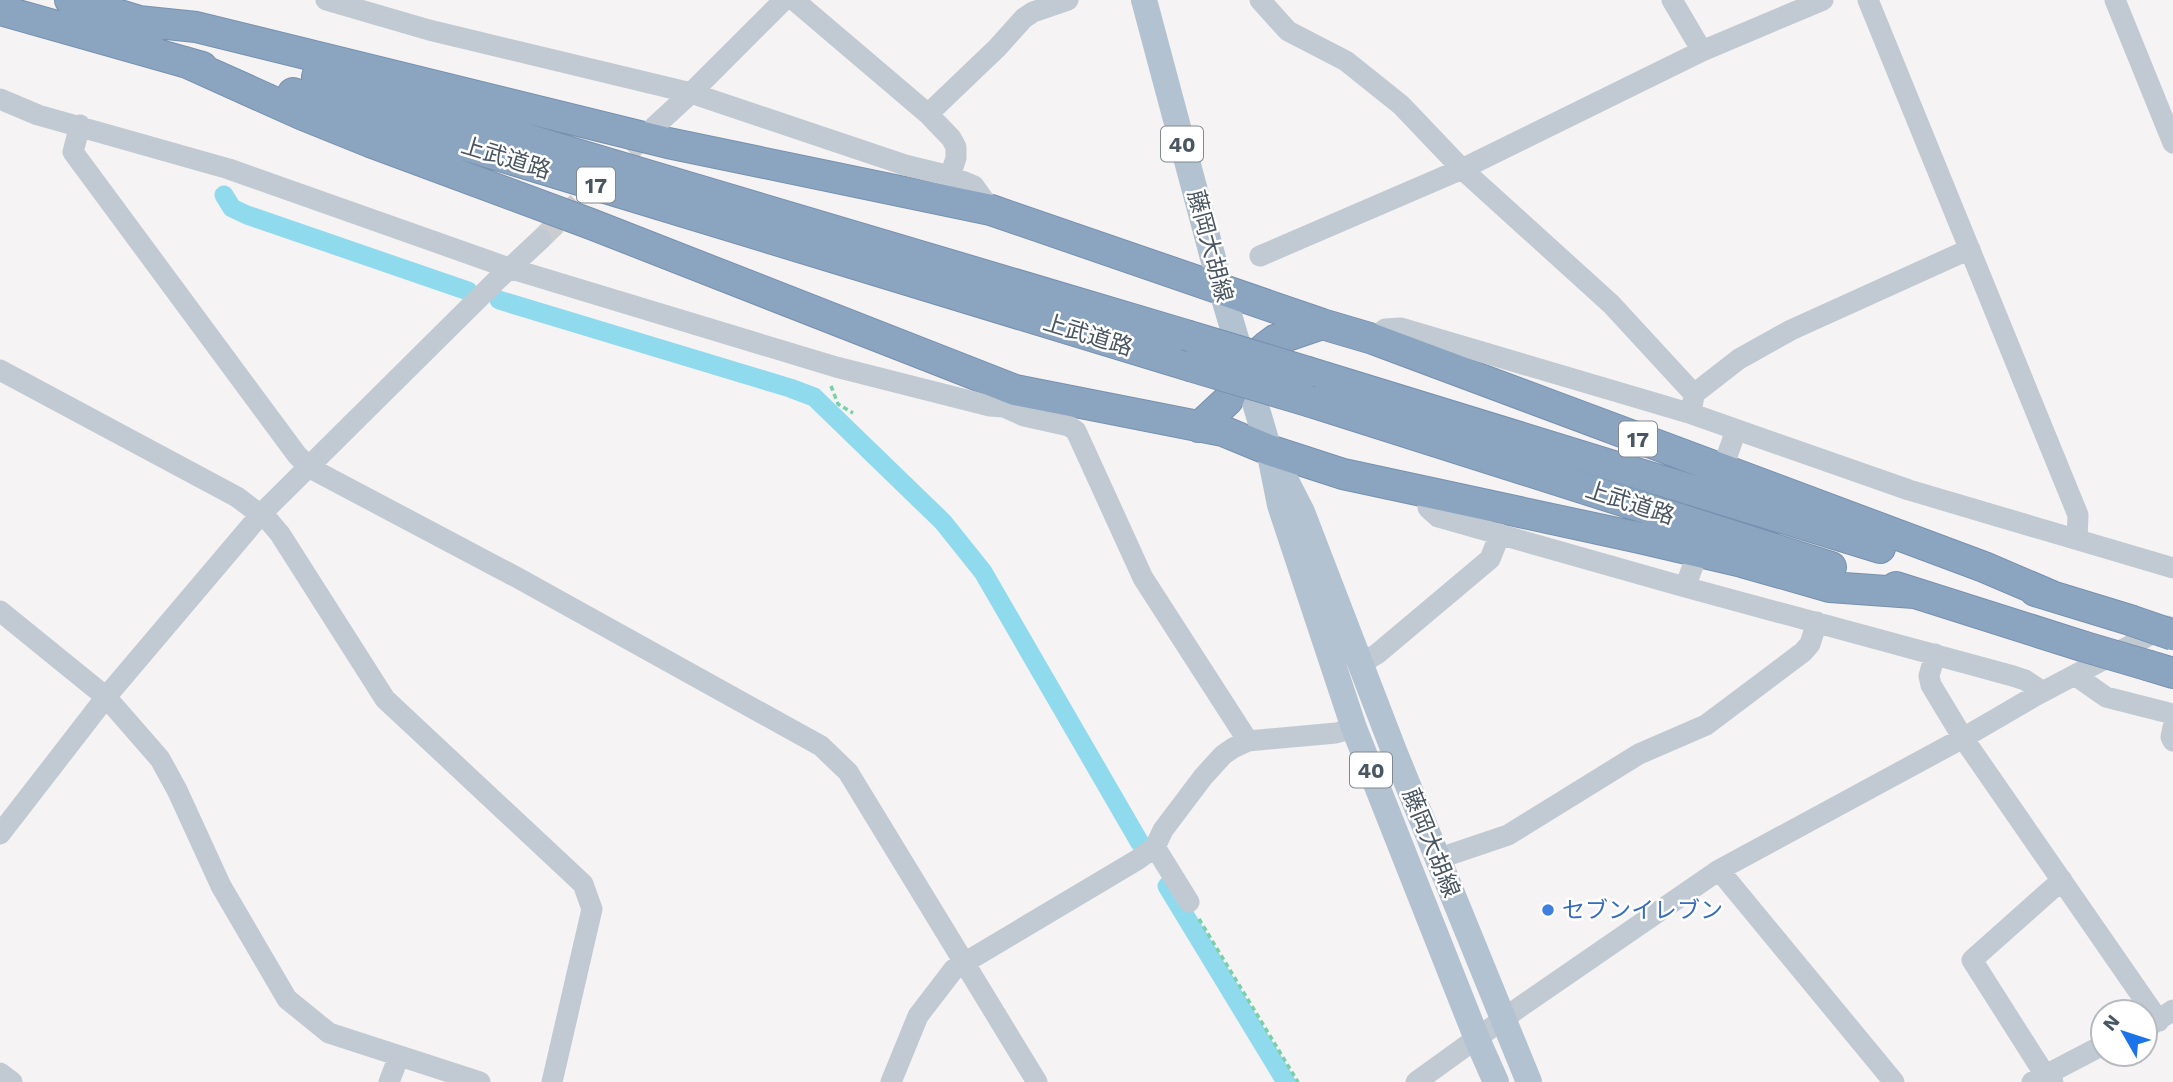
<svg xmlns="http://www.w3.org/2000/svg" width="2173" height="1082" viewBox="0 0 2173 1082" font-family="'Work Sans','Noto Sans JP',sans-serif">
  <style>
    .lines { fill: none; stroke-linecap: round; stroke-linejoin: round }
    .canal { stroke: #90daee; stroke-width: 19 }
    .minor-tunnel { stroke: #caccce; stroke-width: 21; stroke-dasharray: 21 10; stroke-linecap: butt }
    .highway-casing { stroke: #7690ad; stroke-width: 32 }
    .path { stroke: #7ad0a6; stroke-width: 3.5; stroke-dasharray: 5 3.5; stroke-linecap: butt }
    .minor { stroke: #c1cad2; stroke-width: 21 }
    .major { stroke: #b3c2d1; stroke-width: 26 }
    .highway { stroke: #8ba5c1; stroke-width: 30 }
    .highway-bridge-casing { stroke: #7690ad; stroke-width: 32; stroke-linecap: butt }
    .highway-bridge { stroke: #8ba5c1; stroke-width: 30 }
    .shop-dot { fill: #3f7fe0; stroke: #fff; stroke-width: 2.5 }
    .labels { text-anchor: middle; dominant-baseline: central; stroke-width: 5; stroke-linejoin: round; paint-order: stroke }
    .shield { fill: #fff; stroke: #808990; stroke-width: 2 }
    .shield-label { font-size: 21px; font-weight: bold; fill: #4a5661 }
    .street-label { font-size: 23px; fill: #4a5661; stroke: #fff }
    .shop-label { font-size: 23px; fill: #366cbe; stroke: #fff; text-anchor: start }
  </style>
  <rect width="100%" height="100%" fill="#f5f3f3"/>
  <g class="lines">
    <path class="canal" d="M224,195L232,208L247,215L468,291
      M499,300L790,388L814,397L943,522L983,572L1140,843
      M1167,886L1286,1082"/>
    <path class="minor-tunnel" d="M541,239L651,130"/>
    <g class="highway-casing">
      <path id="highway" d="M70,0L156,26
        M0,10L202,67
        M138,21L196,27L668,143L991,210L1322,324L1373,339L1984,567L2052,596
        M185,62L303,115L370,142L591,224L1015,390L1223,431L1269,450L1343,474L1640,538L1742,562L1830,587L1914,593
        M317,77L1186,335
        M293,93L1190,366
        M1308,372L1880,548
        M1311,402L1831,567
        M1199,427L1228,400L1243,367L1267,346L1275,340L1322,324
        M1896,587L2082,646
        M2035,591L2130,620
        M2150,666L2173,673"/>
    </g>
    <path class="path" d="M831,386L838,404L853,413
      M1199,919L1298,1082"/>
    <path class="minor" d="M326,0L429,30L691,93L905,165L950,176L974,186L991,210
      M794,0L928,114L951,138L956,147V158L950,176
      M1260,0L1288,31L1346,61L1401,105L1462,169L1611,304L1694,394
      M1672,0L1702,51
      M1868,0L2078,515L2077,540
      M2115,0L2173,143
      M0,99L38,115L229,169L509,268L836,367L990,406L1004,407L1015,390
      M928,114L997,48L1024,18L1033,12L1068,0
      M80,125L73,152L297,455L310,468L518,578L821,746L848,772L1037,1082
      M654,127L691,93L784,0
      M1260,256L1462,169L1702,51L1823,0
      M1373,339L1385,329L1401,328L1692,414L1909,490L2173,568
      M0,370L237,497L269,521L280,534L385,699L583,884L592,909L552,1082
      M1004,407L1024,416L1069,426L1076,431L1143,578L1248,741
      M1692,408L1694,394L1739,359L1791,330L1970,249
      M1726,459L1736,430
      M1427,491L1428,508L1438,517L1685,587L2013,676L2025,680L2043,692
      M1685,587L1693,566
      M0,611L106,697L160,759L177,790L221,886L287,999L329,1033L480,1082
      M1935,654L1929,676L1931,685L1963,738L2159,1021
      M1360,664L1377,654L1490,559L1500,534
      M2076,676L2106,697L2173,714
      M2173,727L2171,737L2173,741
      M0,834L106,697L261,514L497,280L541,239
      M1155,847L1189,902
      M1437,859L1508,835L1639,754L1706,725L1803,652L1810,644L1817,622
      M1719,870L1894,1082
      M2145,1029L2173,1010
      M0,1073L12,1082
      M389,1082L399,1056
      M891,1082L918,1016L954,969L1137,860L1155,847L1163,830L1203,777L1223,755L1233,748L1248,741L1336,733L1354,728
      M1416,1082L1520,1007L1719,870L1963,738L2035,696L2167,626
      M2032,1082L2103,1045
      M2053,1082L2040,1067L1972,960L2062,880"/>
    <path class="major" d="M1144,0L1221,288L1269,450L1280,505L1354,728L1477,1039L1496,1082
      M1284,477L1302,512L1394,751L1529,1082"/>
    <use href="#highway" class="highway"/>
    <g class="highway-bridge-casing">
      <path id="highway-bridge" d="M1186,335L1308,372
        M1190,366L1311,402
        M2130,620L2173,635
        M2082,646L2150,666"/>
    </g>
    <use href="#highway-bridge" class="highway-bridge"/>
  </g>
  <circle class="shop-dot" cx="1548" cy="910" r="7"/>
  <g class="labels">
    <g class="shield">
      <rect x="1161" y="126.5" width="42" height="35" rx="5"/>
      <rect x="577" y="167.5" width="38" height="35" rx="5"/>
      <rect x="1619" y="421.5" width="38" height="35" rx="5"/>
      <rect x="1350" y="752.5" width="42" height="35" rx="5"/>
    </g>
    <g class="shield-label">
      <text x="1182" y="144">40</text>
      <text x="596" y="185">17</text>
      <text x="1638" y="439">17</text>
      <text x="1371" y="770">40</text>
    </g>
    <g class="street-label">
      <text transform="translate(506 158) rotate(17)">上武道路</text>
      <text transform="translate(1210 246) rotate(75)">藤岡大胡線</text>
      <text transform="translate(1088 335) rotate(17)">上武道路</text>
      <text transform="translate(1630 503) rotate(18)">上武道路</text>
      <text transform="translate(1431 843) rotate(68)">藤岡大胡線</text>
    </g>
    <g class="shop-label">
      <text x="1562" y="910">セブンイレブン</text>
    </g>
  </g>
  <g transform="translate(2124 1033) rotate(309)"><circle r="33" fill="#ffffff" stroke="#b7bbc0" stroke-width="2"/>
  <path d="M0-5L12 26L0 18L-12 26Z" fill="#1a73e8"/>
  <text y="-10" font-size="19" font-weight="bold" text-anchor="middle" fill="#4a5661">N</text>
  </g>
</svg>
